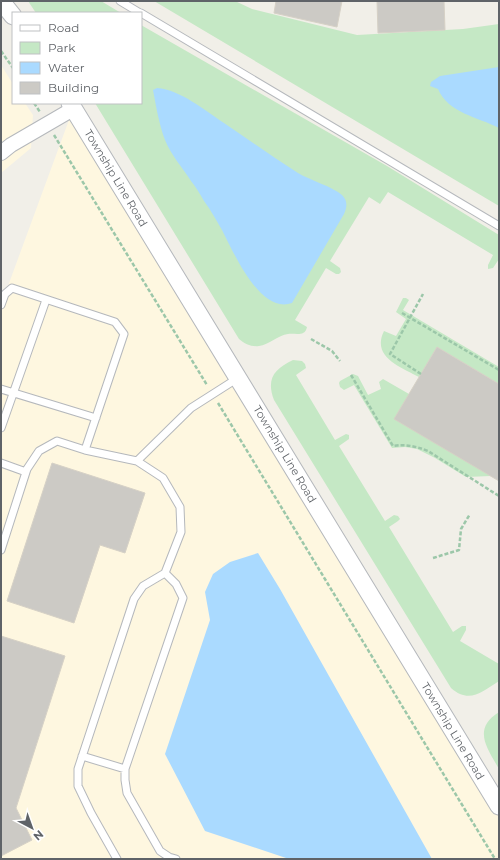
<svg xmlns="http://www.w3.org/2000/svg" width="500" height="860" viewBox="0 0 500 860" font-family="Montserrat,sans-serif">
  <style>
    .commercial { fill: #fef7e0 }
    .green { fill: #c5e8c5 }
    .water { fill: #aadaff }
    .building { fill: #cccac5; stroke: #d6d1c6 }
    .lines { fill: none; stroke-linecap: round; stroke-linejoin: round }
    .service-casing { stroke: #b5b8bc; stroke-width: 9 }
    .minor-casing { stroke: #b5b8bc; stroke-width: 16 }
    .tertiary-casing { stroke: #b5b8bc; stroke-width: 19 }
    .path { stroke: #9cc7a9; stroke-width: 2.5; stroke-dasharray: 4 2; stroke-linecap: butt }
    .service { stroke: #fff; stroke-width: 7 }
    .minor { stroke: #fff; stroke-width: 14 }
    .tertiary { stroke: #fff; stroke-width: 17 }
    .labels { text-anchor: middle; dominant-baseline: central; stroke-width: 3; stroke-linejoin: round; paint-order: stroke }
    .street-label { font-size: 11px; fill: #5f6368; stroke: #fff }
  </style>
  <rect width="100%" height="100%" fill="#f1efe8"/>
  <path class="commercial" d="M1,65L13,84V103H25L33,115L31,148L1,173Z
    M73,109L499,806V859H1V305Z"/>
  <path class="green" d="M28,1H101L121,13H36Z
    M154,1H235L252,9L357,35L463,29L499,24V206Z
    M141,25L387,166L499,235V259L493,268L488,269V265L493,255L388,192L380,204L369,197L330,261L340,268L341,272L339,274H336L326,268L295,320L307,327C305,337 296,333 288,334C278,335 269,345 259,346C251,347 245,344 239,339L95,103H141Z
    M403,298H406L409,300L403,310L499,367V384L437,347L419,377C401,367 371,357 384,331L396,336L406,319L396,312Z
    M293,360L302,361L305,364L306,368L296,375L335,440L346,434L349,435V439L339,446L385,521L394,515L398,516L400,519L398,521L389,527L453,632L462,626H466V630L460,641L499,664V681C482,692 469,704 451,688L274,400C266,379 274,369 293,360Z
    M353,374L358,376L368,395L381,389L379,382L383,379L409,394L491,476L466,477L435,458L417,449L405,447L392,448L354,385L344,390L340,387L339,383L340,381Z
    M499,712V769C487,748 472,729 499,712Z"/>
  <path class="water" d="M499,67V128C478,117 448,113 438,89L430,86L431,82L440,76Z
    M157,88C181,90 204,110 224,123C249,140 273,157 298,173C310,180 333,187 342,195C348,201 347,207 344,214L292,303C260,315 233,251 222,230C216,220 211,210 204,201C200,194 196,187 191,181C182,167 171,155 165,140C159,124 156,106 153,90Z
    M258,553L280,589L432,859H289L205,831L165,754L210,620L205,592L213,574L230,562Z"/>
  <path class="building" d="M276,1H342L337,27L274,13Z
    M377,1H444L445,30L378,33Z
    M437,347L499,384V481L394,419Z
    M52,463L145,493L125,553L100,545L74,623L7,601Z
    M1,636L65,656L16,808L32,840L1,856Z"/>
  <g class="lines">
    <g class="service-casing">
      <path id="service" d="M120,1L140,13
        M141,13L499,226
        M1,305L5,294L12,288L115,322L124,334L85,450L137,461L191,408L238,378
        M1,389L96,418
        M1,428L46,300
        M137,461L163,478L180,507L181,532L165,573L176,584L183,598L125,769V780L127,793L160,851L169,857L176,859
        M1,463L26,472
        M1,550L27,469L39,451L57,441L85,450
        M82,756L125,769
        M117,859L91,813L78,786V769L134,599L143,586L165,573"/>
    </g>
    <g class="minor-casing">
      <path id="minor" d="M1,153L11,145L73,109"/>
    </g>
    <g class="tertiary-casing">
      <path id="tertiary" d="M1,1L13,16
        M70,103L499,806"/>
    </g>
    <path class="path" d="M1,51L13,68
      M34,103L40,112
      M54,135L207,385
      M402,313L499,370
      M311,339L332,351L340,361
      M421,374L390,354L423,294
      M351,375L393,446C406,444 415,446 428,451L499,496
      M218,403L495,859
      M433,558L459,550L461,529L470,514"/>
    <use href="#service" class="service"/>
    <use href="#minor" class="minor"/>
    <use href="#tertiary" class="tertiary"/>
  </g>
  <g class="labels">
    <g class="street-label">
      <text transform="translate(116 178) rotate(59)">Township Line Road</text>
      <text transform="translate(285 454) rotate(59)">Township Line Road</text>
      <text transform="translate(453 731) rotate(59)">Township Line Road</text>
    </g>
  </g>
  <rect width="500" height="860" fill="none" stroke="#5f6368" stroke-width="4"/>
  <rect x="12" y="12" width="130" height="92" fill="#ffffff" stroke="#bfc1c3"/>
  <rect x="20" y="25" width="20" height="6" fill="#ffffff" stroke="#bfc1c3"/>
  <text x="48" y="32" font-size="12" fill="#5f6368">Road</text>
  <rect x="20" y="42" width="20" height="12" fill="#c5e8c5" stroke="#bfc1c3"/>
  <text x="48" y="52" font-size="12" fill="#5f6368">Park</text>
  <rect x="20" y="62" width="20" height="12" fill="#aadaff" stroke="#bfc1c3"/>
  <text x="48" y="72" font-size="12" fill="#5f6368">Water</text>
  <rect x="20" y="82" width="20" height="12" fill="#cccac5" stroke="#bfc1c3"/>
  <text x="48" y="92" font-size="12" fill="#5f6368">Building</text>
  <g transform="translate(32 828) rotate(139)" stroke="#ffffff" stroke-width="3" paint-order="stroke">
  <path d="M0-3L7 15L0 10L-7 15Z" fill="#5f6368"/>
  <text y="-6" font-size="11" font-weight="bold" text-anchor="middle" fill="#5f6368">N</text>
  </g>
</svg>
